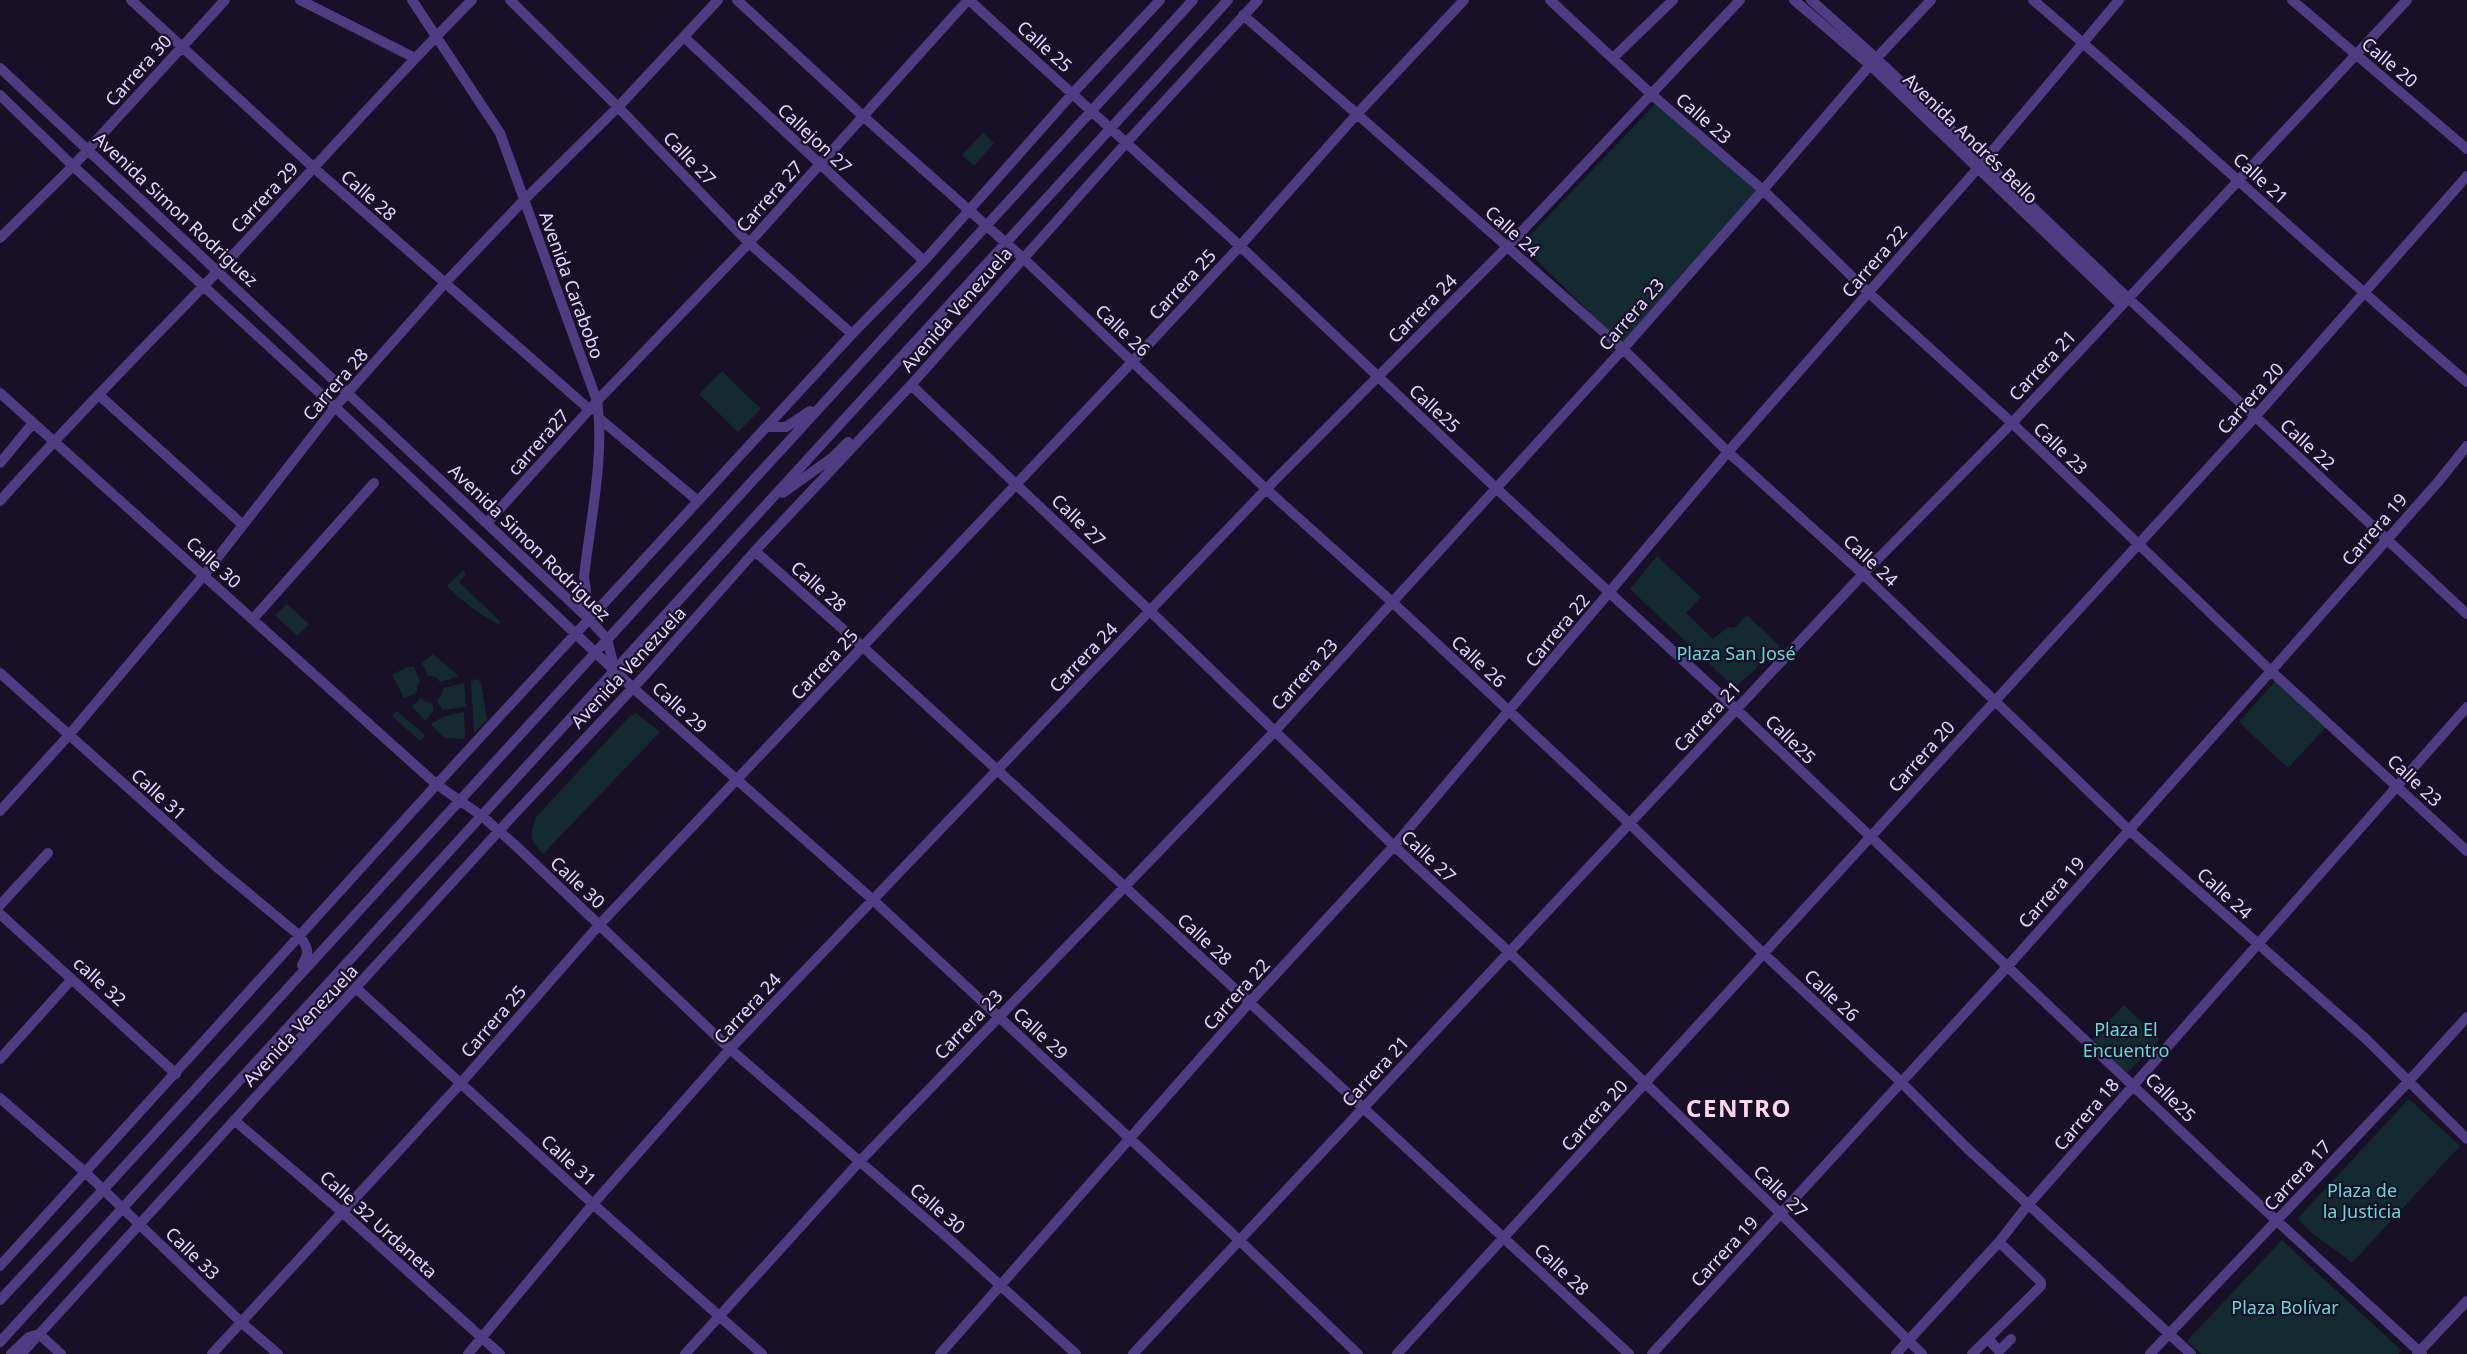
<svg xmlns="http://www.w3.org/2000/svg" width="2467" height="1354" viewBox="0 0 2467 1354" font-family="'Noto Sans',sans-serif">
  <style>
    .green { fill: #132b30 }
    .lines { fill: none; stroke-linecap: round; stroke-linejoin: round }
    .minor { stroke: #4e3d83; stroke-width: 10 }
    .labels { text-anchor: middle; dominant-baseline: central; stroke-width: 4.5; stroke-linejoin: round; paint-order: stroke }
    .street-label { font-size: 18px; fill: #e3d6fe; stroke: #181026 }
    .park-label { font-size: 18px; fill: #64dcd6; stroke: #181026 }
    .district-label { font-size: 24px; font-weight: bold; letter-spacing: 1.5px; fill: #fed8e9; stroke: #181026 }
  </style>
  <rect width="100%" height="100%" fill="#181026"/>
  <path class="green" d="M1659,100L1760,192L1622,344L1521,245Z
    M983,133L994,143L974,166L962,155Z
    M722,371L761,409L738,432L699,394Z
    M1657,556L1701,597L1686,613L1713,639L1728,627L1734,628L1747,615L1780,646L1735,688L1630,589Z
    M463,570L466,574L459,582L501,622L498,624C478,613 463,602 447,586Z
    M287,604L309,624L297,636L275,615Z
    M433,654L459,676L440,682L436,677L428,676L422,663Z
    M407,667H414L420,681L417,686V692L404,698L392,675Z
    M477,679L481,682L487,720L474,733L471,681Z
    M2277,679L2327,726L2288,768L2239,722Z
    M464,683L466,707L442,710L437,700L442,695L443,688Z
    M421,698L426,702H431L434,710L425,721L412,706Z
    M397,711L424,734V738L419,740L392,716Z
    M464,712L465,739L444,738L431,724L444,716Z
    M636,713L660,732L543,854C529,839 530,837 536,817L630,716Z
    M2124,1005L2160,1039L2127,1073L2092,1039Z
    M2409,1099L2460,1146L2352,1263C2333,1246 2314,1239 2298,1218Z
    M2282,1240L2402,1351L2398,1354H2201L2187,1341Z"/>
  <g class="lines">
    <path class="minor" d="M131,0L314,168L590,410
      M300,0L415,58
      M412,0L500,133L597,401C605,456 590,522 584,577L586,591L579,609
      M510,0L618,107L749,243L852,334
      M737,0L864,117L1023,258L1266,489L1391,601L1629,823L1764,954L1901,1082L1969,1150L2191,1354
      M969,0L1240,246L1497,489L1736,709L2226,1174L2422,1354
      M1550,0L1651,94L1763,190L1869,293L2012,423L2271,671L2467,851
      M1794,0L1870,65L2121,305
      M1811,0L1876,58L2128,298L2467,614
      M2033,0C2180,125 2320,257 2467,382
      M2292,0L2467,149
      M1243,15L1357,114L1623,349L1728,452L1863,574L2129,830L2366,1039L2467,1139
      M684,37L924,261
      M1613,58L1673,0
      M0,68L589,619L607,639L615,671
      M0,95L73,166L335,407L632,687L872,899L1238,1239L1358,1354
      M0,238L73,166L225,0
      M911,385L1150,611L1394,846L1509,952L1781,1214L1922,1354
      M0,393L436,784L482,816L515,845L730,1049L948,1238L1076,1354
      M99,395L243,525
      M600,419L698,501
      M766,427H786L810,411
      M0,463L33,423
      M783,493L833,457L848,442
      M0,501C71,421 146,346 220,269C304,180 385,87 472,0
      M487,523L597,401L749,243L968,0
      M755,551L863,647L1125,887L1629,1354
      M253,619L374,483
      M0,673L219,869L300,936C308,948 310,952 302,965
      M0,811L69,735L204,575L335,407L445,283L523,201L618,107L718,0
      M0,905L48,853
      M0,914L176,1074
      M356,988L593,1204L762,1354
      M295,1044C311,1025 331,1007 331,981
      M0,1059L72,979
      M0,1098L86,1173L242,1323L278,1354
      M234,1120L342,1212L500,1354
      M0,1266L438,783L852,334L924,261L1073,93L1160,0
      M0,1300L103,1190L1193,0
      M1988,1339L1999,1351L2011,1339
      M0,1342L1228,0
      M11,1354L29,1337L39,1334L61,1354
      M21,1354L507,822L646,674L755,551L911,385L1126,143L1258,0
      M212,1354L460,1084L600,924L1132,362L1240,246L1357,114L1464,0
      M468,1354L593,1204L730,1049L1274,481L1507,247L1740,0
      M685,1354L860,1161L1275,731L1623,349L1763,190L1870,65L1931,0
      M940,1354L1249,1003L1394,846L1728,452L1978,168L2119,0
      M1133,1354L1863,574L2012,423L2407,0
      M1397,1354L2254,418L2467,176
      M1652,1354L2007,967L2271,671L2438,482L2467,446
      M1896,1354L1999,1242L2027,1206L2467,707
      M1972,1354L2041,1286V1282L1999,1242
      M2150,1354L2408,1082L2467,1017
      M2417,1354L2467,1301"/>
  </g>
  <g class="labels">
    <g class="street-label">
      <text transform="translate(1045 46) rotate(42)">Calle 25</text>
      <text transform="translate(2390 62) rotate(40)">Calle 20</text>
      <text transform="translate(138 70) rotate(-48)">Carrera 30</text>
      <text transform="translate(1704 118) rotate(41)">Calle 23</text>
      <text transform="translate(815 138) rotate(43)">Callejon 27</text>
      <text transform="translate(1971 138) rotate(44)">Avenida Andrés Bello</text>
      <text transform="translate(690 158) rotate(46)">Calle 27</text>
      <text transform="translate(2261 178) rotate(42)">Calle 21</text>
      <text transform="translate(369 195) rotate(41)">Calle 28</text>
      <text transform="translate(769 196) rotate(-48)">Carrera 27</text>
      <text transform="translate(264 197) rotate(-47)">Carrera 29</text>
      <text transform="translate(176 209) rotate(43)">Avenida Simon Rodriguez</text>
      <text transform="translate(1513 231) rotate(42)">Calle 24</text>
      <text transform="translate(1874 261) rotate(-49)">Carrera 22</text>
      <text transform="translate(1182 284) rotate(-47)">Carrera 25</text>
      <text transform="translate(572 285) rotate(70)">Avenida Carabobo</text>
      <text transform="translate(1422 308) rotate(-45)">Carrera 24</text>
      <text transform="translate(956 309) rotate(-49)">Avenida Venezuela</text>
      <text transform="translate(1631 314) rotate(-49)">Carrera 23</text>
      <text transform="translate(1123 330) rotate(43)">Calle 26</text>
      <text transform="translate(2042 365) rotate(-47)">Carrera 21</text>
      <text transform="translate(335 384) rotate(-49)">Carrera 28</text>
      <text transform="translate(2250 398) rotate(-48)">Carrera 20</text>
      <text transform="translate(1435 408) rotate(43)">Calle25</text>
      <text transform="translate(538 442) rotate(-48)">carrera27</text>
      <text transform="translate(2308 444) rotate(42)">Calle 22</text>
      <text transform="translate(2061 448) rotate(44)">Calle 23</text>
      <text transform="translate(1079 520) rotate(44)">Calle 27</text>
      <text transform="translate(2374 529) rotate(-49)">Carrera 19</text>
      <text transform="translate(530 542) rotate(44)">Avenida Simon Rodriguez</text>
      <text transform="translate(1871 560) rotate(43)">Calle 24</text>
      <text transform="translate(214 562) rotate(42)">Calle 30</text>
      <text transform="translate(819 586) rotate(41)">Calle 28</text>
      <text transform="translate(1557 630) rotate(-50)">Carrera 22</text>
      <text transform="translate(1083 657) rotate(-46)">Carrera 24</text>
      <text transform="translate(1479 661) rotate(43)">Calle 26</text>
      <text transform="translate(824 664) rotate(-47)">Carrera 25</text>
      <text transform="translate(628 667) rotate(-47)">Avenida Venezuela</text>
      <text transform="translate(1304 674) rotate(-48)">Carrera 23</text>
      <text transform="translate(680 707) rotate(42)">Calle 29</text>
      <text transform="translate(1707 716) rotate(-47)">Carrera 21</text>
      <text transform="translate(1791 739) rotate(44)">Calle25</text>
      <text transform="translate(1921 756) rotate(-48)">Carrera 20</text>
      <text transform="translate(2415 780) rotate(43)">Calle 23</text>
      <text transform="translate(159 794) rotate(42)">Calle 31</text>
      <text transform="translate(1429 856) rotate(43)">Calle 27</text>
      <text transform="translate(578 882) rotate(43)">Calle 30</text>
      <text transform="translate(2051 892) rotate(-48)">Carrera 19</text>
      <text transform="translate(2225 893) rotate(42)">Calle 24</text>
      <text transform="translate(1205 939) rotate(43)">Calle 28</text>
      <text transform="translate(100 981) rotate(42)">calle 32</text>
      <text transform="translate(1236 994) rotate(-48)">Carrera 22</text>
      <text transform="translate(1832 995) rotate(43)">Calle 26</text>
      <text transform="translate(747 1008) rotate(-47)">Carrera 24</text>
      <text transform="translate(493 1021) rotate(-49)">Carrera 25</text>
      <text transform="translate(968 1024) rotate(-46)">Carrera 23</text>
      <text transform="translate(300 1025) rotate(-47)">Avenida Venezuela</text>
      <text transform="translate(1041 1033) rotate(43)">Calle 29</text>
      <text transform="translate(1375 1071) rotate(-47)">Carrera 21</text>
      <text transform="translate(2171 1097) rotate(44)">Calle25</text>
      <text transform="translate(2086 1114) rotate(-49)">Carrera 18</text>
      <text transform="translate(1594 1115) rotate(-48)">Carrera 20</text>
      <text transform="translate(569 1160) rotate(42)">Calle 31</text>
      <text transform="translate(2297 1175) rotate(-47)">Carrera 17</text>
      <text transform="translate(1781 1191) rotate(44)">Calle 27</text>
      <text transform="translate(938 1208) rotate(41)">Calle 30</text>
      <text transform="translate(379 1224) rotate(42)">Calle 32 Urdaneta</text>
      <text transform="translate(1724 1251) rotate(-47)">Carrera 19</text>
      <text transform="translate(193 1253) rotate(44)">Calle 33</text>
      <text transform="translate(1562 1269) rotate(43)">Calle 28</text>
    </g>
    <g class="park-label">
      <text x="1736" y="653">Plaza San José</text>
      <text x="2126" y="1029">Plaza El<tspan x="2126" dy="21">Encuentro</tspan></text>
      <text x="2362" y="1190">Plaza de<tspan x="2362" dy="21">la Justicia</tspan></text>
      <text x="2285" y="1307">Plaza Bolívar</text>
    </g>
    <g class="district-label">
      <text x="1739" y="1107">CENTRO</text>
    </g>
  </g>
</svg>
